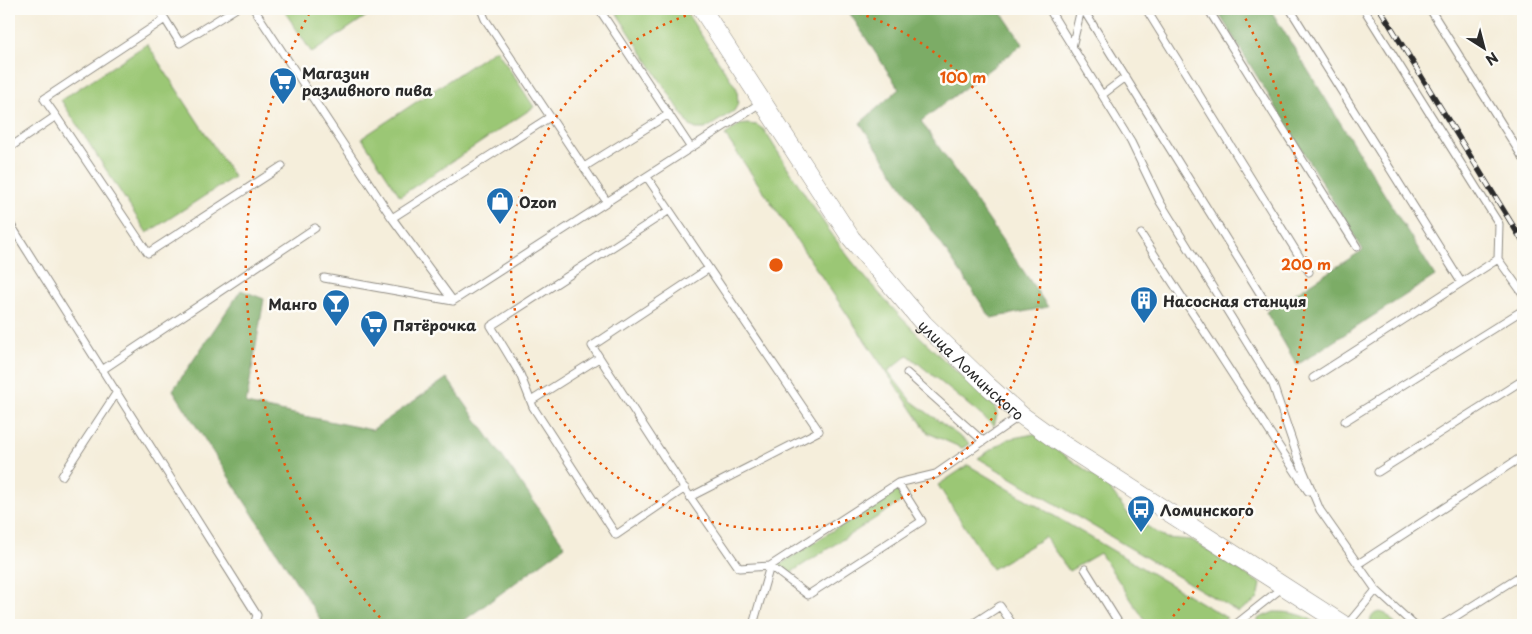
<svg xmlns="http://www.w3.org/2000/svg" width="1532" height="634" viewBox="0 0 1532 634" font-family="'Playpen Sans',sans-serif">
  <style>
    .green { fill: #9bc775; stroke: #637950 }
    .forest { fill: #7cac66; stroke: #546c48 }
    .lines { fill: none; stroke-linecap: round; stroke-linejoin: round }
    .service-casing { stroke: #908c83; stroke-width: 9 }
    .tertiary-casing { stroke: #908c83; stroke-width: 19 }
    .service { stroke: #fff; stroke-width: 7 }
    .tertiary { stroke: #fff; stroke-width: 18 }
    .rail-casing { stroke: #2b2b2b; stroke-width: 5.5 }
    .rail { stroke: #fdfcf7; stroke-width: 4; stroke-dasharray: 11; stroke-linecap: butt }
    .ring { fill: none; stroke: #e8590c; stroke-width: 2.5; stroke-dasharray: 2.5 5 }
    .labels { text-anchor: middle; dominant-baseline: central; stroke-width: 5; stroke-linejoin: round; paint-order: stroke }
    .poi-label { font-size: 15px; font-weight: bold; fill: #2b2b2b; stroke: #fdfcf7; text-anchor: start }
    .street-label { font-size: 15px; fill: #2b2b2b; stroke: #fdfcf7 }
    .centre { fill: #e8590c; stroke: #fdfcf7; stroke-width: 2.5 }
    .ring-label { font-size: 15px; text-anchor: middle; font-weight: bold; fill: #e8590c; stroke: #fdfcf7; stroke-width: 5; stroke-linejoin: round; paint-order: stroke }
  </style>
  <rect width="100%" height="100%" fill="#fdfcf7"/>
  <filter id="ink" filterUnits="userSpaceOnUse"><feTurbulence type="fractalNoise" baseFrequency=".02" numOctaves="2"/><feDisplacementMap in="SourceGraphic" scale="10" xChannelSelector="R" yChannelSelector="G"/><feConvolveMatrix kernelMatrix="1 2 1 2 8 2 1 2 1" color-interpolation-filters="sRGB"/></filter>
  <filter id="wash" filterUnits="userSpaceOnUse"><feTurbulence type="fractalNoise" baseFrequency=".0096" numOctaves="4" result="noise"/><feDisplacementMap in="SourceGraphic" scale="20" xChannelSelector="R" yChannelSelector="G"/><feGaussianBlur stdDeviation="1.12" result="paint"/><feColorMatrix in="noise" values="0 0 0 0 0 0 0 0 0 0 0 0 0 0 0 0 0 1.4 0 .05"/><feComposite in="paint" operator="in"/></filter>
  <g filter="url(#wash)">
    <rect width="100%" height="100%" fill="#f5eedb"/>
    <path class="green" d="M283,9H377L312,53Z
      M614,9H684L737,89L738,104L734,111L705,129H696L690,126Z
      M147,44L234,177L147,233L61,100Z
      M496,49L534,107L400,196L362,138Z
      M748,124L757,125L764,130C792,174 819,219 851,260C894,314 943,361 995,406L997,415L994,426L908,355L888,371L910,400L970,444L962,448L928,433L725,135L739,125Z
      M1034,434L1106,484L1129,515L1166,538L1192,540L1261,584L1258,599L1238,612L978,458L1008,439Z
      M968,465L1227,618L1216,625H1148L1100,553L1069,571L1045,537L992,569L938,485Z
      M897,489L904,500L787,575L776,567Z
      M1274,612C1293,612 1304,614 1319,625H1262L1257,621L1259,618Z
      M1380,612L1386,614L1396,625H1371C1369,618 1373,613 1380,612Z"/>
    <path class="forest" d="M847,9H999L1023,44L921,121L1048,307L991,318L860,123L899,89Z
      M1216,9H1270L1435,276L1297,365L1266,312L1363,250Z
      M241,290L264,299L246,404L372,430L447,378L565,546L458,625H324L173,390Z"/>
  </g>
  <g filter="url(#ink)">
    <g class="lines">
      <g class="service-casing">
        <path id="service" d="M254,9L392,218L453,301
          M481,9L485,19L607,202
          M599,9L691,148
          M1049,9L1131,142L1160,202L1273,385L1298,458L1320,510L1376,590L1414,625
          M1083,9L1266,303
          M1146,9L1309,272
          M1208,9L1357,247
          M1290,9L1461,282
          M1364,9L1499,224L1498,259L1523,294
          M1430,9L1523,158
          M165,19L180,43L235,9
          M1072,47L1081,9
          M1102,95L1126,77
          M56,116L44,99L165,19L158,9
          M9,148L56,116L148,253L282,166
          M584,167L669,114
          M647,177L819,431L690,497L739,568L770,566L898,483L936,474L1021,415
          M668,211L491,326L520,374L533,407L616,535L685,488
          M392,218L550,117
          M9,222L257,615L254,625
          M1141,234L1308,491
          M324,278L453,301L762,102
          M102,370L315,228
          M907,373L983,441
          M1313,378L1498,259
          M531,401L599,358
          M1345,421L1523,310
          M1378,472L1523,380
          M62,476L117,392
          M690,497L592,346L708,269
          M1358,564L1523,456
          M1085,569L1120,625
          M753,625L770,566L808,595L922,521L898,483
          M971,625L1000,606L1013,625
          M1235,625L1283,587
          M1347,625L1376,590
          M1442,625L1523,574"/>
      </g>
      <g class="tertiary-casing">
        <g id="tertiary">
          <path id="s1" d="M702,9L851,238L924,324L988,386L1021,415L1053,438L1344,625"/>
        </g>
      </g>
      <use href="#service" class="service"/>
      <use href="#tertiary" class="tertiary"/>
      <g class="rail-casing">
        <path id="rail" d="M1380,9L1523,242"/>
      </g>
      <use href="#rail" class="rail"/>
    </g>
  </g>
  <g class="ring">
    <path d="M845 9A265 265 0 1 1 707 9"/>
    <path d="M385 623A530 530 0 0 1 310 12M1242 12A530 530 0 0 1 1167 623"/>
  </g>
  <defs>
    <g id="supermarket-pin" transform="scale(1.4375)"><path d="M0 17L-7.5 6A9.5 9.5 0 1 1 7.5 6Z" fill="#1f6fb2" stroke="#fdfcf7"/><path d="M-6-5.5h2.5l.6 2H6L4.5 2H-2.5L-4.4-4H-6ZM-1.5 3.2a1.3 1.3 0 1 0 .1 0ZM3 3.2a1.3 1.3 0 1 0 .1 0Z" fill="#fff"/></g>
    <g id="shop-pin" transform="scale(1.4375)"><path d="M0 17L-7.5 6A9.5 9.5 0 1 1 7.5 6Z" fill="#1f6fb2" stroke="#fdfcf7"/><path d="M-5-2.5h2.3a2.7 3.5 0 0 1 5.4 0H5L5.5 6h-11ZM-1.5-2.5h3a1.5 2.3 0 0 0-3 0Z" fill="#fff"/></g>
    <g id="building-pin" transform="scale(1.4375)"><path d="M0 17L-7.5 6A9.5 9.5 0 1 1 7.5 6Z" fill="#1f6fb2" stroke="#fdfcf7"/><path d="M-4-6H4V6H1V3H-1V6H-4ZM-2.5-4.3h1.7v1.8h-1.7ZM.8-4.3h1.7v1.8H.8ZM-2.5-1h1.7V.8h-1.7ZM.8-1h1.7V.8H.8Z" fill="#fff"/></g>
    <g id="bar-pin" transform="scale(1.4375)"><path d="M0 17L-7.5 6A9.5 9.5 0 1 1 7.5 6Z" fill="#1f6fb2" stroke="#fdfcf7"/><path d="M-6-5H6L.8 .8V4.5H3.5V6h-7V4.5H-.8V.8Z" fill="#fff"/></g>
    <g id="bus-pin" transform="scale(1.4375)"><path d="M0 17L-7.5 6A9.5 9.5 0 1 1 7.5 6Z" fill="#1f6fb2" stroke="#fdfcf7"/><path d="M-5-6H5V4H4V6H2V4H-2V6H-4V4H-5ZM-3.5-4V0h7V-4ZM-3.5 1.2v1.5H-2V1.2ZM2 1.2v1.5H3.5V1.2Z" fill="#fff"/></g>
  </defs>
  <g fill-rule="evenodd">
    <use href="#supermarket-pin" x="283" y="81"/>
    <use href="#shop-pin" x="500" y="201"/>
    <use href="#building-pin" x="1144" y="300"/>
    <use href="#bar-pin" x="336" y="303"/>
    <use href="#supermarket-pin" x="374" y="324"/>
    <use href="#bus-pin" x="1141" y="509"/>
  </g>
  <g class="labels">
    <g class="poi-label">
      <text x="302" y="72">Магазин<tspan x="302" dy="17">разливного пива</tspan></text>
      <text x="519" y="201">Ozon</text>
      <text x="1163" y="300">Насосная станция</text>
      <text x="317" y="303" text-anchor="end">Манго</text>
      <text x="393" y="324">Пятёрочка</text>
      <text x="1160" y="509">Ломинского</text>
    </g>
    <g class="street-label">
      <text stroke="none"><textPath href="#s1" startOffset="452">улица Ломинского</textPath></text>
    </g>
  </g>
  <circle cx="776" cy="265" r="8" class="centre"/>
  <g class="ring-label">
    <text x="963" y="83">100 m</text>
    <text x="1306" y="270">200 m</text>
  </g>
  <rect width="1532" height="634" fill="none" stroke="#fdfcf7" stroke-width="30"/>
  <g transform="translate(1484 48) rotate(144)" stroke="#fdfcf7" stroke-width="4" paint-order="stroke">
  <path d="M0-4L9 19L0 12L-9 19Z" fill="#2b2b2b"/>
  <text y="-8" font-size="14" font-weight="bold" text-anchor="middle" fill="#2b2b2b">N</text>
  </g>
</svg>
